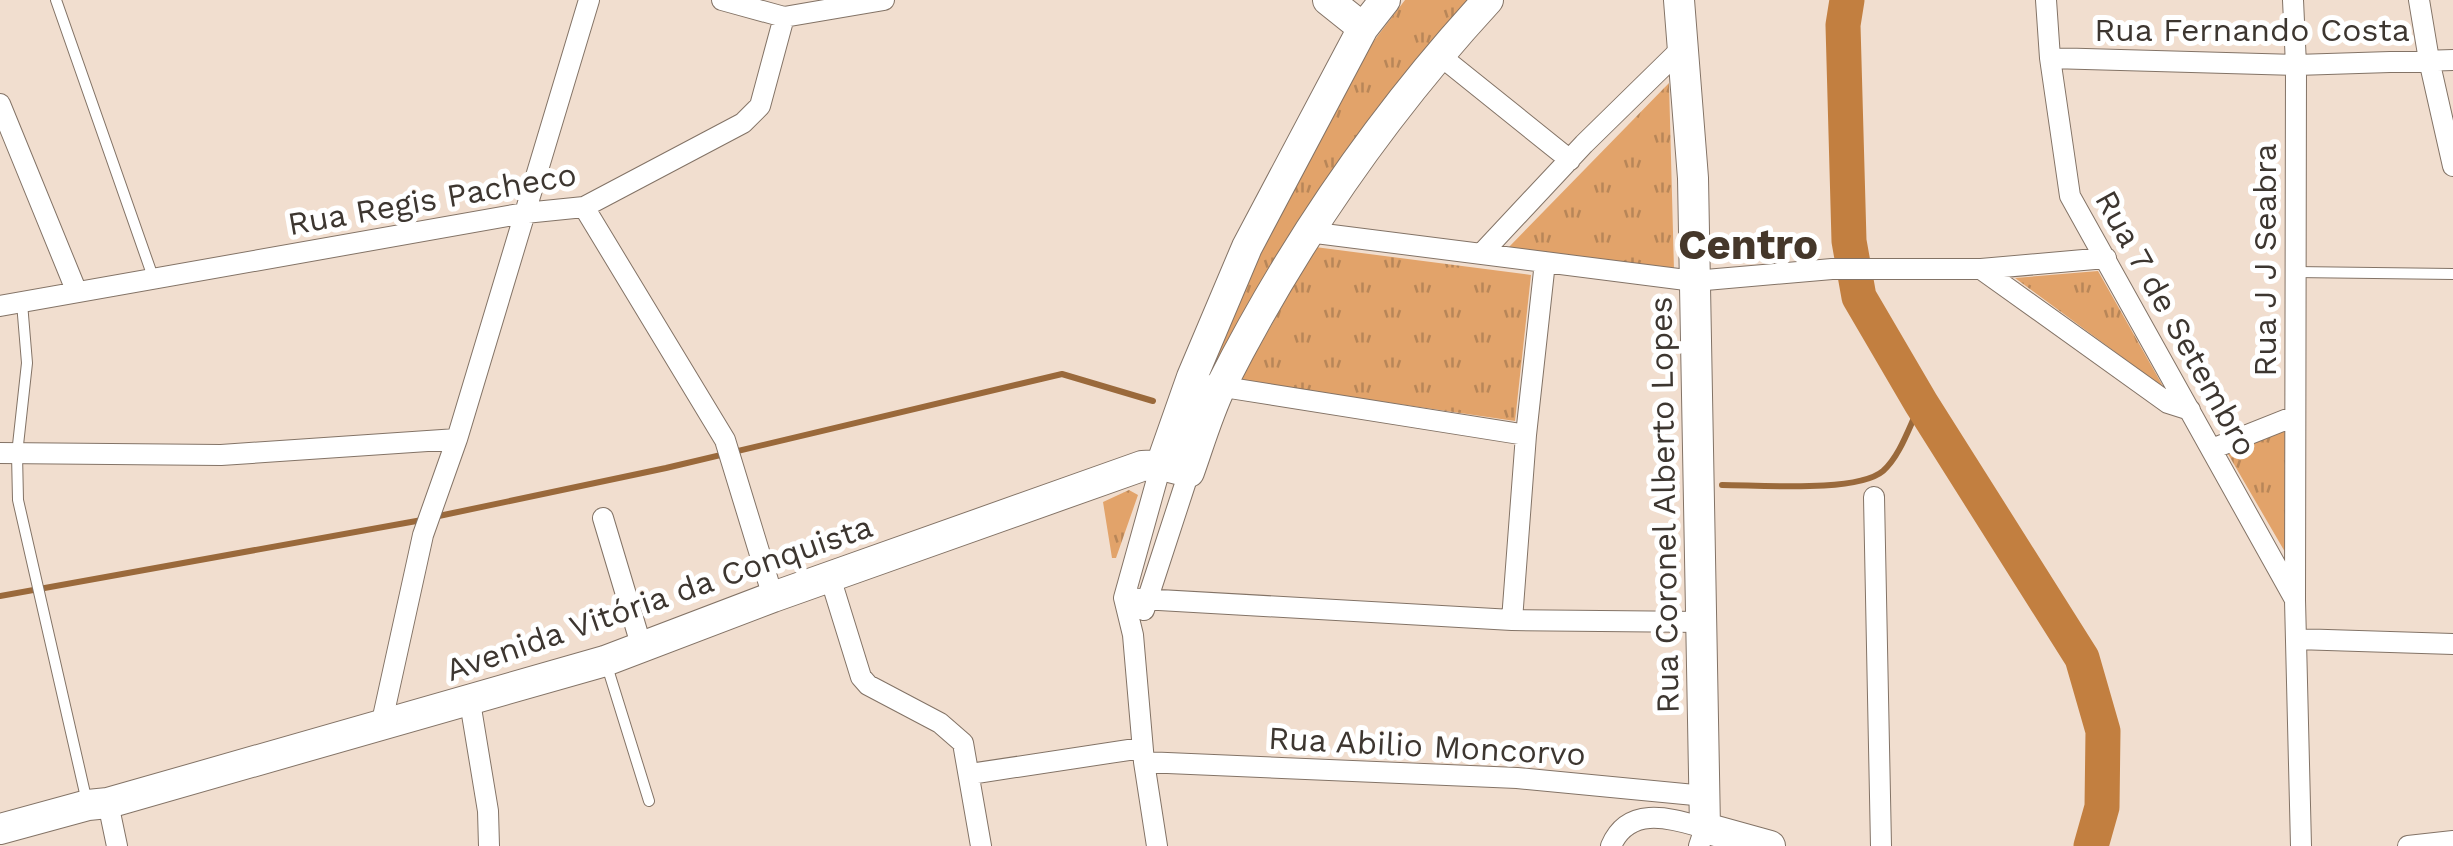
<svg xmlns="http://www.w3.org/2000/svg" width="2453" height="846" viewBox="0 0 2453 846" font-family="'Work Sans',sans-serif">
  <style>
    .park { fill: url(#park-tufts) }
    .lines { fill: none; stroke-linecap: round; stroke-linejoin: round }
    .stream { stroke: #9a693b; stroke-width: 6 }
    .river { stroke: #c27f40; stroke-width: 35 }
    .lane-casing { stroke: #837366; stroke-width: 12 }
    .street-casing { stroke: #837366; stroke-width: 22 }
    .secondary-casing { stroke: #837366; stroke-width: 32 }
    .lane { stroke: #fff; stroke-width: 10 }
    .street { stroke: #fff; stroke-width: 20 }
    .secondary { stroke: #fff; stroke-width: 30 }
    .labels { text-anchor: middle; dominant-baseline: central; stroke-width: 10; stroke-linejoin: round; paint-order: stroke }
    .street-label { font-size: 32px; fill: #3d3630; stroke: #fff }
    .district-label { font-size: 42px; font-weight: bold; fill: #45372a; stroke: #fff }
  </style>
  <defs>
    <pattern id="park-tufts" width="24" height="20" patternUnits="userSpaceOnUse" patternTransform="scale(2.5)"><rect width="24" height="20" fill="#e2a36a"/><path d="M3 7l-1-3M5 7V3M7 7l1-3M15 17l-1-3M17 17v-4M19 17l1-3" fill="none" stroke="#b88658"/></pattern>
  </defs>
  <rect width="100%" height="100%" fill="#f1decf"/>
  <path class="park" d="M1405,0H1469L1217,374L1208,371L1205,362L1277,219L1370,46Z
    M1669,83L1674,270L1508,248Z
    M1315,247L1531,275L1515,421L1240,381Z
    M2098,271L2164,388L2015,278Z
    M2286,430L2285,552L2228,454Z
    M1129,490L1138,495L1116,558H1112L1103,502Z"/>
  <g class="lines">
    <path class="stream" d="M1722,485C1759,485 1857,493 1883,471C1901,455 1910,424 1921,403
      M434,517L666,468L1062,374L1153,401
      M0,596L422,520"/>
    <path class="river" d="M1847,0L1843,25L1849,241L1859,297L1921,403L2082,658L2103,731L2102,807L2091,846"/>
    <g class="lane-casing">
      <path id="lane" d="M56,0L153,277
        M2295,272L2453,274
        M22,303L27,363L17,454L18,500L87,802
        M607,666L649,801"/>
    </g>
    <g class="street-casing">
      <path id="street" d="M722,0L784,17L884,0
        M2046,0L2050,58L2070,196L2294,598
        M2293,0L2296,65L2295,600L2301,846
        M2419,0L2429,60L2453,166
        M1438,54L1570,160
        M2050,58L2296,65L2453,60
        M0,104L76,290
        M584,207L725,440L773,597
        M1308,232L1694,281L1832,269H1981L2106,258
        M1481,254L1584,144L1680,50
        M1981,269L2168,403L2190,410
        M0,306L525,213L584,207L743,123L760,106L784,17
        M1211,385L1526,435L1545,262
        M2212,449L2295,416
        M0,453L221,455L457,439
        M1874,497L1881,846
        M603,518L642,648
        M830,577L861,677L868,685L940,723L963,743L981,846
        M1124,598L1512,620L1703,622
        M1144,610L1189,472
        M1512,620L1526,435
        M2296,639L2453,644
        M470,702L488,811L489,846
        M381,726L423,535L457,439L589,0
        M1144,762L1517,778L1705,796
        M970,774L1142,748
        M108,803L117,846
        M1157,846L1144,762L1133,635L1124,598L1161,465
        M1611,846C1629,804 1672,819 1705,828L1699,846
        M2408,846L2453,841"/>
    </g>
    <g class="secondary-casing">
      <path id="secondary" d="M1328,0L1363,28
        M1679,0L1693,178L1705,828L1770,846
        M1161,465L1192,377L1247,247L1363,28L1385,0
        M0,829L88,805L108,803L605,661L773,597L1142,466L1161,465L1189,472C1199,444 1208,413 1221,386C1292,246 1382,115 1488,0"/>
    </g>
    <use href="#lane" class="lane"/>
    <use href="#street" class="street"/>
    <use href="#secondary" class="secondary"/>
  </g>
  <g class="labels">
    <g class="street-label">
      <text x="2252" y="30">Rua Fernando Costa</text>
      <text transform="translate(432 199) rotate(-10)">Rua Regis Pacheco</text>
      <text transform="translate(2265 260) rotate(-90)">Rua J J Seabra</text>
      <text transform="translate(2176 323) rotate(61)">Rua 7 de Setembro</text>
      <text transform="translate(1664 505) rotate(-91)">Rua Coronel Alberto Lopes</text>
      <text transform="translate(659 598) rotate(-19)">Avenida Vitória da Conquista</text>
      <text transform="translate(1427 746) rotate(3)">Rua Abilio Moncorvo</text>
    </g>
    <g class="district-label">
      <text x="1748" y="244">Centro</text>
    </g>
  </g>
</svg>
